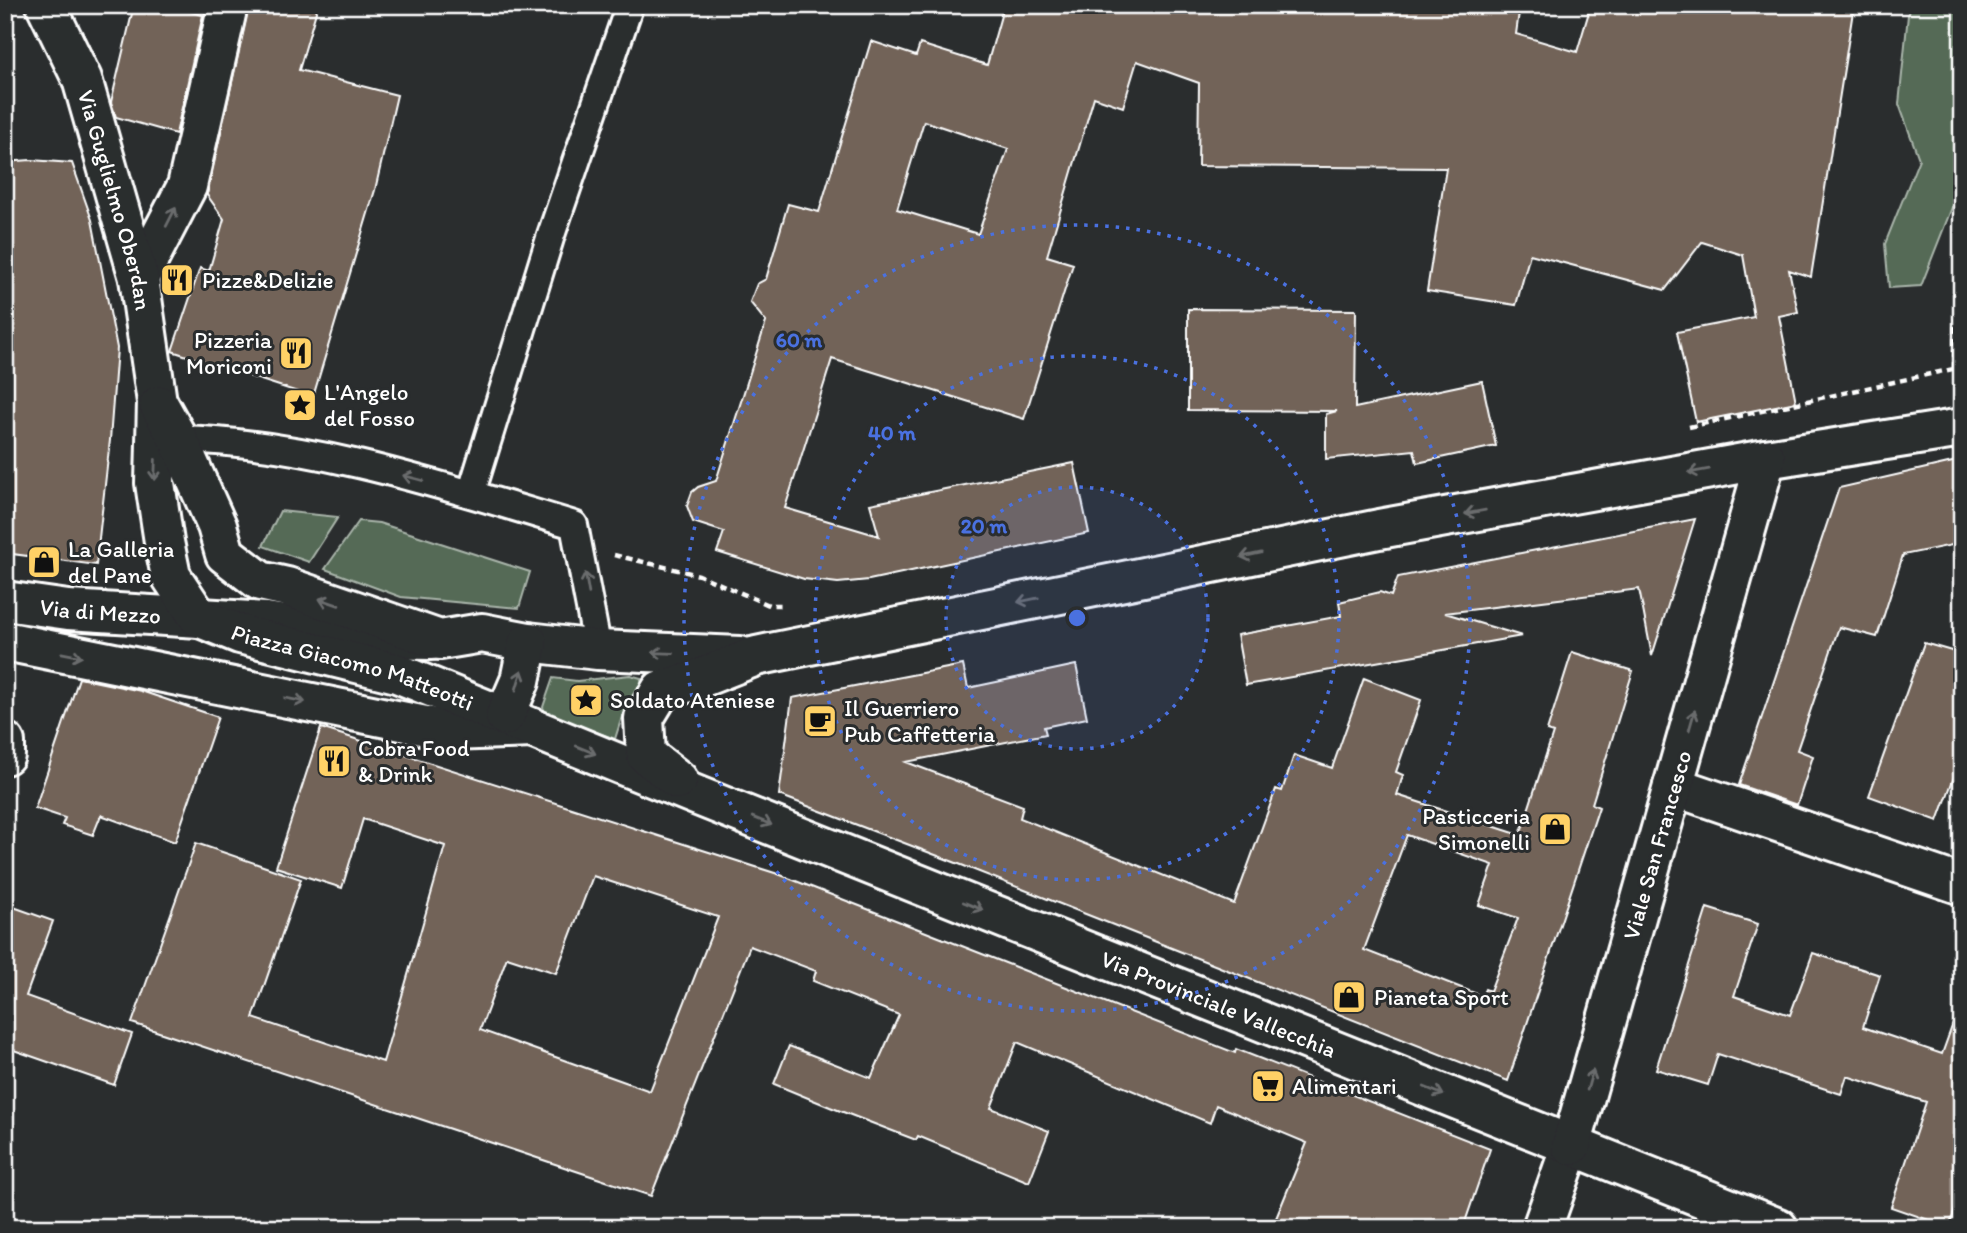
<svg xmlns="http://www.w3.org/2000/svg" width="1967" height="1233" viewBox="0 0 1967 1233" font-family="Itim,sans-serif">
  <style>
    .green { fill: #556b57; stroke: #aab5ab; stroke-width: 2 }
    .building { fill: #726358; stroke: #fff; stroke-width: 2; fill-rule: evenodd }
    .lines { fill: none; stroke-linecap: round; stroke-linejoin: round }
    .service-casing { stroke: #fff; stroke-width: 32 }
    .minor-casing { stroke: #fff; stroke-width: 44 }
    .tertiary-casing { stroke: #fff; stroke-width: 44 }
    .secondary-casing { stroke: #fff; stroke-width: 44 }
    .path { stroke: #fff; stroke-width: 4.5; stroke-dasharray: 7 5; stroke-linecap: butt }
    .service { stroke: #2a2d2e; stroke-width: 26 }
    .minor { stroke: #2a2d2e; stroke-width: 38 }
    .tertiary { stroke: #2a2d2e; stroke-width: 38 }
    .secondary { stroke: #2a2d2e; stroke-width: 38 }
    .oneway { stroke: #6a6c6d }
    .ring { fill: none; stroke: #4a71e0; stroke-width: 3.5; stroke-dasharray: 3.5 7 }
    .labels { text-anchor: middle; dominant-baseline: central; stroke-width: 6; stroke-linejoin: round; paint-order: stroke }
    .street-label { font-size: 23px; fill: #fff; stroke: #2a2d2e }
    .poi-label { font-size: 23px; fill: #fff; stroke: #2a2d2e; text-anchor: start }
    .centre { fill: #4a71e0; stroke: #2a2d2e; stroke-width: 3.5 }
    .ring-label { font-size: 21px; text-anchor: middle; font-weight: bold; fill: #4a71e0; stroke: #2a2d2e; stroke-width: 6; stroke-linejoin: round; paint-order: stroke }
  </style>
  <rect width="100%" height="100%" fill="#2a2d2e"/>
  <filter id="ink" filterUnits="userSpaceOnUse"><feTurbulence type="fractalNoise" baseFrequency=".0143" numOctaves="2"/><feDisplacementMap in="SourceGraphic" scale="14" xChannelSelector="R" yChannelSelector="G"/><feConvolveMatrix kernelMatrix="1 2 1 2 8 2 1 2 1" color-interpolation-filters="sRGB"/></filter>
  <g filter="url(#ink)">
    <path class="green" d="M1909,5H1962V182L1921,286L1889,288L1885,244L1919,159L1899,104Z
      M280,511L338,517L309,562L263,546Z
      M359,521L379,523L530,572L519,608L401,597L325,569Z
      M630,675L641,678V684L626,704L615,739L545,713L543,707L553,678L577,681Z"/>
    <path class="building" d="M134,5H163L203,15L176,134L116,117L111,102Z
      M249,5H318L299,70L397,95L375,190L313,397L172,351L200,268L209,271L224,219L207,195Z
      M1004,5H1520L1516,34L1577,52L1591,5H1854L1811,277L1789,270L1798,312L1779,316L1796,402L1696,422L1677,332L1754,317L1743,255L1702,242L1665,290L1530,254L1516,305L1427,291L1446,168L1198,166L1199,83L1137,61L1123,107L1094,97L1047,256L1073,264L1024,419L832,359L785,508L879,536L870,504L1074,463L1089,533L869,580L838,583L804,579L717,552L724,532L693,522L687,506L692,492L698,487L716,481L766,322L750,302L757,284L766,279L788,204L819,212L871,41L916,56L920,44L987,65ZM924,121L1008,149L978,234L897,209Z
      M31,160L72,163L92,220L117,348L110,440L96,565L5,553V162Z
      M1188,309L1356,310L1355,408L1482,381L1496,446L1417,463L1414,450L1326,459V414L1337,411L1188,410Z
      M1957,461L1962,480V543L1903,555L1877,637L1839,627L1797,750L1813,756L1797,805L1739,785L1839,488Z
      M1695,519L1652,656L1639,589L1445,613L1522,636L1246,685L1237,635L1341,616L1339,602L1380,592L1391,596L1398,577Z
      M1924,643L1962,654V755L1938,821L1869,796Z
      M1572,652L1633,671L1592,804L1599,807L1508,1081L959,864L779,795L792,698L963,665L968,688L1076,665L1087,718L1044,727L1046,734L906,762L1023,806L1020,818L1234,904L1276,789L1282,791L1294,755L1332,768L1364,678L1421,700L1396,772L1403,775L1397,795L1520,835L1553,733L1547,731ZM1407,835L1493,865L1479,905L1518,918L1490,991L1485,989L1482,996L1364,950Z
      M79,678L141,691L218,717L175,842L101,815L93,835L62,825L65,818L35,808Z
      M321,728L778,874L1235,1053L1236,1049L1490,1149L1463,1228H1272L1307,1143L1216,1105L1210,1123L1017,1042L991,1108L1049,1131L1029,1182L918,1136L916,1140L830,1107L774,1084L789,1046L871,1078L899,1015L813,981L816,971L750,946L651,1196L132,1023L196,843L301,879L253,1018L383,1062L445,846L363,819L342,888L276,867ZM593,876L718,917L650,1091L480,1030L507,957L556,973Z
      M5,904L53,921L26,996L132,1034L114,1085L5,1047Z
      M1707,908L1758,924L1734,996L1790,1015L1813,953L1880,975L1863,1027L1942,1054L1956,1015L1962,1016V1189L1949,1227L1891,1207L1926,1102L1847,1076L1841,1094L1718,1054L1708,1085L1656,1069Z"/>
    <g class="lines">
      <g class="service-casing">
        <path id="service" d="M178,439C312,442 447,487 574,525L598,650
          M471,494L551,235L628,10"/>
      </g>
      <g class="minor-casing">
        <g id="minor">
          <path d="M139,278L187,186L228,5"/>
          <path id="s1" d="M5,601L68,610L266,622L373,639L431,640"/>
          <path d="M5,641L451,731L533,728"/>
          <path d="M5,742V755"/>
          <path d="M1673,786L1962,885"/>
          <path d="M1542,1228L1571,1146"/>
        </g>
      </g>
      <g class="tertiary-casing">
        <path id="tertiary" d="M1766,459L1962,428"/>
      </g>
      <g class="secondary-casing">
        <g id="secondary">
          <path id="s2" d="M46,5L82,79L139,278L157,402L155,483L164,542L171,576L198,617L240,634L397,673L698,796L1778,1228"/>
          <path d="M159,405L178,439L217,526L225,554L260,581L287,587L440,640L482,633L528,642L598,650L740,656"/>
          <path d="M505,716L520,681L528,642"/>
          <path d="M678,780L646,755L644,718L661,690L690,682L756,656L1379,529L1766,459L1571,1146"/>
        </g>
      </g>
      <path class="path" d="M1954,369L1955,322L1962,304
        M1689,427L1962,367
        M614,555L699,575L769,605H783"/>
      <use href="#service" class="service"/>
      <use href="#minor" class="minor"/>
      <use href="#tertiary" class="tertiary"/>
      <use href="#secondary" class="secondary"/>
    </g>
    <defs><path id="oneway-shaft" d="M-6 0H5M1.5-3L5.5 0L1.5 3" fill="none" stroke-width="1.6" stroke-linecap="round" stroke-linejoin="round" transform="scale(1.75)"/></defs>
    <g class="oneway">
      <use href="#oneway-shaft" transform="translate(171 217) rotate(-63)"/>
      <use href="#oneway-shaft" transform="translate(155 470) rotate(92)"/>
      <use href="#oneway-shaft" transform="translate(1699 471) rotate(170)"/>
      <use href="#oneway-shaft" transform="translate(413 478) rotate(-165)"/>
      <use href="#oneway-shaft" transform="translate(1475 512) rotate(170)"/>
      <use href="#oneway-shaft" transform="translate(1251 555) rotate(168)"/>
      <use href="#oneway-shaft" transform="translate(587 583) rotate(-100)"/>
      <use href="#oneway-shaft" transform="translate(1028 600) rotate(168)"/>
      <use href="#oneway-shaft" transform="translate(329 602) rotate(-161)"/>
      <use href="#oneway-shaft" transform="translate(663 653) rotate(-178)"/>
      <use href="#oneway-shaft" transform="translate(72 655) rotate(11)"/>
      <use href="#oneway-shaft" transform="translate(519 680) rotate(-73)"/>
      <use href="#oneway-shaft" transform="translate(295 700) rotate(11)"/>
      <use href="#oneway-shaft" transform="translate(1692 720) rotate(-74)"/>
      <use href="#oneway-shaft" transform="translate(586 750) rotate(22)"/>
      <use href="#oneway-shaft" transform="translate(762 821) rotate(22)"/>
      <use href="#oneway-shaft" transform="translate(973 906) rotate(22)"/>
      <use href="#oneway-shaft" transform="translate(1590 1080) rotate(-74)"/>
      <use href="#oneway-shaft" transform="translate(1434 1091) rotate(22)"/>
    </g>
  </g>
  <circle cx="1077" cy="618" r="131" fill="#4a71e0" fill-opacity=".12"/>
  <g class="ring">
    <circle cx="1077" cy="618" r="131"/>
    <circle cx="1077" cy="618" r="262"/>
    <circle cx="1077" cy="618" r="393"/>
  </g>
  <defs>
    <g id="restaurant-square" transform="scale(1.75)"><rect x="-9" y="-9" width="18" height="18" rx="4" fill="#ffd166" stroke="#2a2d2e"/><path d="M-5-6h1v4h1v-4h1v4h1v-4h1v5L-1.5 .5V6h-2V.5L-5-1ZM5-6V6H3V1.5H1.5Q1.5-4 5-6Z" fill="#111"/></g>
    <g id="sight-square" transform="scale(1.75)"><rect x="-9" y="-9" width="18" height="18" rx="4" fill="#ffd166" stroke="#2a2d2e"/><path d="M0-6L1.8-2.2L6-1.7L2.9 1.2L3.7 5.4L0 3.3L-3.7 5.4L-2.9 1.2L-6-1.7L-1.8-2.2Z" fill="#111"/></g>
    <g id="shop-square" transform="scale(1.75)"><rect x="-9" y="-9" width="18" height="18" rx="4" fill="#ffd166" stroke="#2a2d2e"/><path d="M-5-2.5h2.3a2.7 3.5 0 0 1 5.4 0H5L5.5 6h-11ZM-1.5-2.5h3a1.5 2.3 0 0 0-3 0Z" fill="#111"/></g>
    <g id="cafe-square" transform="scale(1.75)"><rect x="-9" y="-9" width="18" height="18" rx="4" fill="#ffd166" stroke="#2a2d2e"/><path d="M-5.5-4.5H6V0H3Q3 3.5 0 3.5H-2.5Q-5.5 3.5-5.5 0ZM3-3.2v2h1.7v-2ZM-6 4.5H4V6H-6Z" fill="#111"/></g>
    <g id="supermarket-square" transform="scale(1.75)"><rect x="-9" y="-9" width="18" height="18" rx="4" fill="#ffd166" stroke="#2a2d2e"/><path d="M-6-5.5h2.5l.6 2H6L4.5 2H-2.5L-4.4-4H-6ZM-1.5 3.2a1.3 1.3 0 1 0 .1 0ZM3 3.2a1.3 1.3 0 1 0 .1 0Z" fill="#111"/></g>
  </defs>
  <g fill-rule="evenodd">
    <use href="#restaurant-square" x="177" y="280"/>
    <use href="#restaurant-square" x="296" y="353"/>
    <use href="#sight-square" x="300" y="405"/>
    <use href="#shop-square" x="44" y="562"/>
    <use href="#sight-square" x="586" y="700"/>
    <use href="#cafe-square" x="820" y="721"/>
    <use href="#restaurant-square" x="334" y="761"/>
    <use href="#shop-square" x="1555" y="829"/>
    <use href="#shop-square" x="1349" y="997"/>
    <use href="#supermarket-square" x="1268" y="1086"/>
  </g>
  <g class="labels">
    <g class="street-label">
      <text stroke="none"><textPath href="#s2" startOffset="208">Via Guglielmo Oberdan</textPath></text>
      <text stroke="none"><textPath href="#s1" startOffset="96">Via di Mezzo</textPath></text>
      <text stroke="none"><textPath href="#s2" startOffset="802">Piazza Giacomo Matteotti</textPath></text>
      <text transform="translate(1657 845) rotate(-74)">Viale San Francesco</text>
      <text stroke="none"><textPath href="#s2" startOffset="1732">Via Provinciale Vallecchia</textPath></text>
    </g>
    <g class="poi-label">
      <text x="202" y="280">Pizze&amp;Delizie</text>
      <text x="272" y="340" text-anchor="end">Pizzeria<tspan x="272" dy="26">Moriconi</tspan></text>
      <text x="324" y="392">L'Angelo<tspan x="324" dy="26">del Fosso</tspan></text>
      <text x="68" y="549">La Galleria<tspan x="68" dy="26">del Pane</tspan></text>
      <text x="610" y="700">Soldato Ateniese</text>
      <text x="844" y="708">Il Guerriero<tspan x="844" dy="26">Pub Caffetteria</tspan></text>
      <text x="358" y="748">Cobra Food<tspan x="358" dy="26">&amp; Drink</tspan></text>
      <text x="1530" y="816" text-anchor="end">Pasticceria<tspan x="1530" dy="26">Simonelli</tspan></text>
      <text x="1374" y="997">Pianeta Sport</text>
      <text x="1292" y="1086">Alimentari</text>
    </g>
  </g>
  <circle cx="1077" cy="618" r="10" class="centre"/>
  <g class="ring-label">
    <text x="799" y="347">60 m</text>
    <text x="892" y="440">40 m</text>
    <text x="984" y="533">20 m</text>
  </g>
  <rect width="1967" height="1233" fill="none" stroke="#2a2d2e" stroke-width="28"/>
  <rect x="14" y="14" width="1939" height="1205" fill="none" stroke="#fff" stroke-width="2.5" filter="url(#ink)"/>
</svg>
